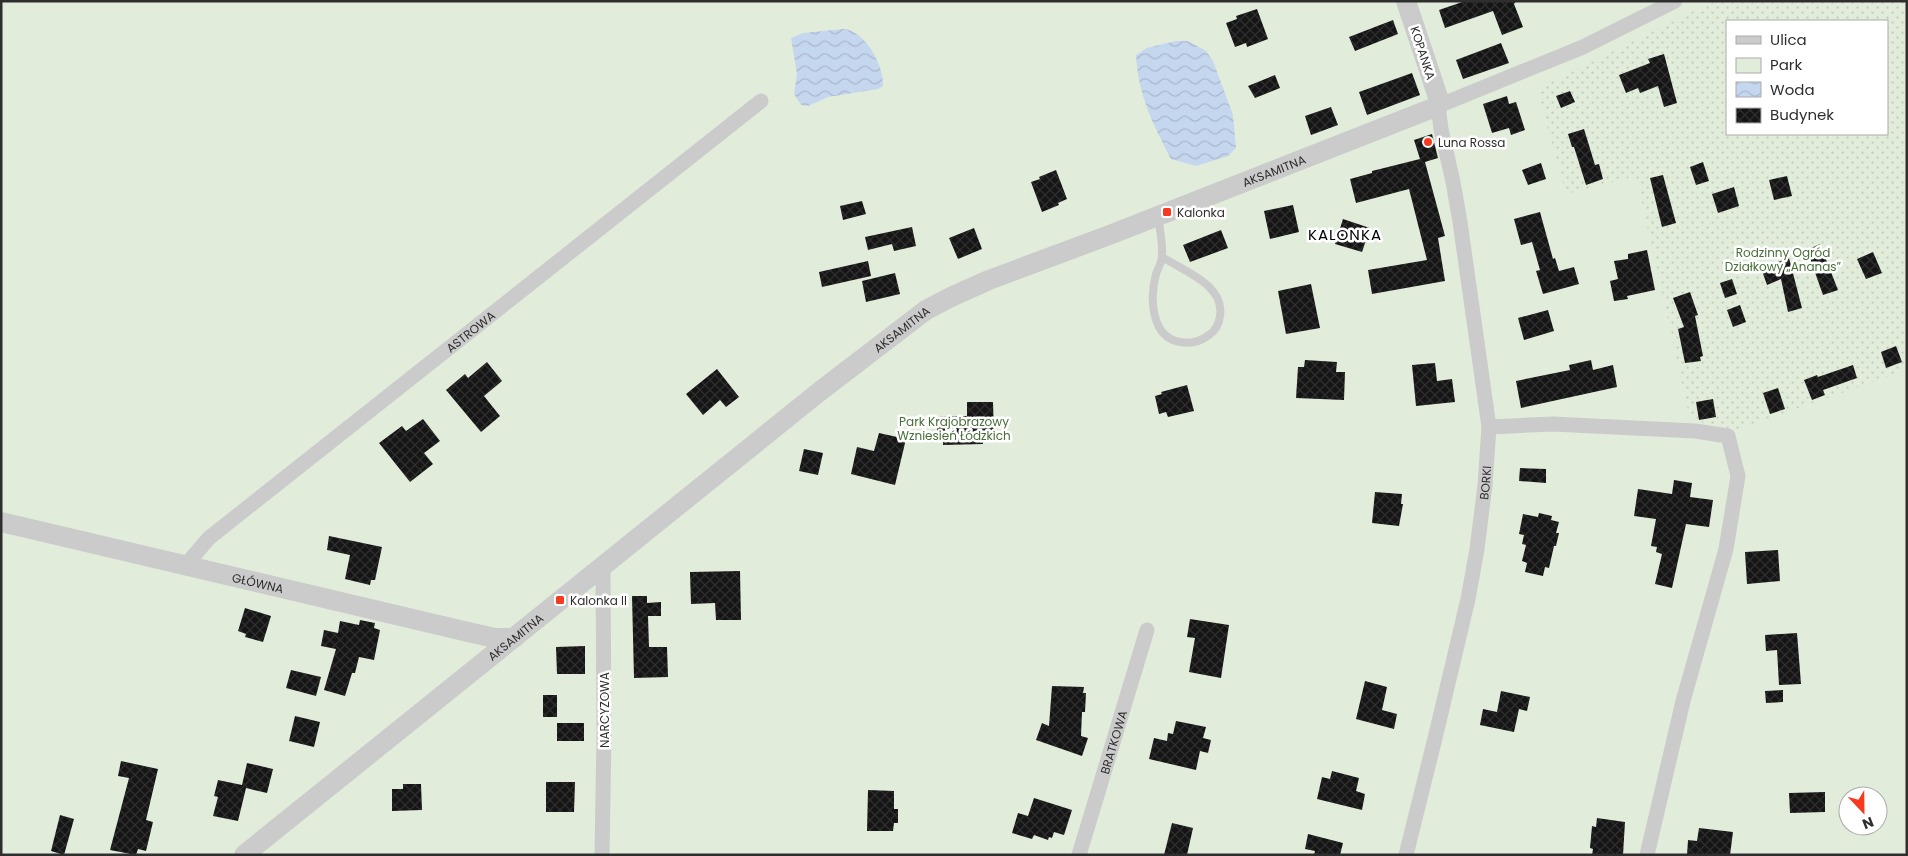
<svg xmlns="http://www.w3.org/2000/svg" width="1908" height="856" viewBox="0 0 1908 856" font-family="Poppins,sans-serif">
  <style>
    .park { fill: #e1edda; fill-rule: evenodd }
    .garden { fill: url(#garden-dots); fill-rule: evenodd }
    .water { fill: url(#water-waves) }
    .building { fill: url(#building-cross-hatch) }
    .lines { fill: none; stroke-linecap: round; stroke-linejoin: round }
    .service { stroke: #cbcbcb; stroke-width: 8 }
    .minor { stroke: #cbcbcb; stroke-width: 15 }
    .tertiary { stroke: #cbcbcb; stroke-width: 20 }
    .poi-dot { fill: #f73a1f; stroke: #fff; stroke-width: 2 }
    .labels { text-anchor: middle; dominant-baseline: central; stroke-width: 5; stroke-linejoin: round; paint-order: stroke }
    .street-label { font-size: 12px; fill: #2e2e2e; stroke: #fff }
    .poi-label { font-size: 12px; fill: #2e2e2e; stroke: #fff; text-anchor: start }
    .park-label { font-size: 12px; fill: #466f37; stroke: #fff }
    .quarter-label { font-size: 15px; letter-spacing: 1px; fill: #000; stroke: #fff }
  </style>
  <defs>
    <pattern id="garden-dots" width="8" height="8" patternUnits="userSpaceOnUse" patternTransform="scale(1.25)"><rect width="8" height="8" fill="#e1edda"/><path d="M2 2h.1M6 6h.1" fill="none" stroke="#c1ccbb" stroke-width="1.8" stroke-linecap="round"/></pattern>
    <pattern id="water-waves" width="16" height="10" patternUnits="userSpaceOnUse" patternTransform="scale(1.25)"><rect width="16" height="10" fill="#c5d6ef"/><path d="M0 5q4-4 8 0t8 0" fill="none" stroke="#aab8cd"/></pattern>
    <pattern id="building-cross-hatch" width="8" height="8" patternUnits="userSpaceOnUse" patternTransform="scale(1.25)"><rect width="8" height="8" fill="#151515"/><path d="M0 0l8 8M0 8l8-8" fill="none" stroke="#2f2f2f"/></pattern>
  </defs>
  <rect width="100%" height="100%" fill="#fff"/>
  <path class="park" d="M1,1H1907V855H1ZM1727,21H1887V134H1727ZM1848,796H1878V826H1848Z"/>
  <path class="garden" d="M1713,1H1907V370L1733,431L1690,419L1636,176L1566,194L1537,89ZM1727,21H1887V134H1727Z"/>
  <path class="water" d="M843,29C865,30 884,65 883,86L878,89L828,97L808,106L801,105L794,94L797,74L791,38L803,33Z
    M1176,41H1188L1206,51L1213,61L1233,115L1236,148L1228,156L1196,166L1171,159C1153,124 1138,95 1136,55L1147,48Z"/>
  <path class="building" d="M1465,1H1516L1514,4L1523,27L1502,35L1493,11L1445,28L1439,10Z
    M1257,9L1268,39L1247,47L1246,43L1235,47L1226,23L1237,19L1236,16Z
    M1393,20L1398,34L1355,51L1349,37Z
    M1501,43L1509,63L1463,79L1456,60Z
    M1664,54L1677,103L1664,107L1658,86L1640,93L1638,88L1626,93L1619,75L1650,63L1648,59Z
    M1412,73L1420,95L1367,115L1359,92Z
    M1275,75L1280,88L1255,98L1248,86Z
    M1570,91L1575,102L1561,108L1556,96Z
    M1507,96L1509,104L1516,102L1525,130L1511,135L1509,128L1492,133L1483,104Z
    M1331,107L1338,125L1311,135L1305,116Z
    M1584,129L1595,165L1599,164L1603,179L1586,185L1574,147H1572L1568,134Z
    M1432,134L1438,158L1425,162L1445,236L1438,238L1445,281L1372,294L1368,270L1427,260L1409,189L1356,203L1350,179L1372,173V171L1420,159L1414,140Z
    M1703,162L1709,181L1696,185L1690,167Z
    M1541,163L1546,179L1528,185L1522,170Z
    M1056,170L1067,199L1058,203L1059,205L1042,212L1031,182L1040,179L1039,177Z
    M1663,175L1676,223L1662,227L1650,178Z
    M1787,176L1792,196L1774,200L1769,180Z
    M1734,187L1739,206L1718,213L1712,194Z
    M862,201L866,214L843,220L840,206Z
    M1293,205L1299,232L1270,239L1264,211Z
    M1540,212L1553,259L1555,258L1559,271L1574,267L1579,284L1543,294L1536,271L1540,270L1532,242L1521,245L1514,219Z
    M1343,219L1370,228L1362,252L1335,244Z
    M912,227L916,246L894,251L892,244L868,250L865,237Z
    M974,228L982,249L958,259L949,238Z
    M1221,230L1228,248L1190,262L1183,245Z
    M1820,244L1838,290L1823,295L1807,250Z
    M1647,250L1655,290L1627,296L1628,299L1614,301L1610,281L1618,279L1614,261L1628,259V254Z
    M1873,252L1882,273L1866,279L1857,259Z
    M1789,258L1802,308L1788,312L1781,279L1767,285L1761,268Z
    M868,261L871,276L822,287L819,272Z
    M895,273L900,294L866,302L862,281Z
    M1732,279L1737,294L1725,298L1720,283Z
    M1311,284L1320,328L1286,334L1278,291Z
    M1690,292L1698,315L1695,316L1703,356L1700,357L1701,361L1685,363L1678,329L1684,327L1673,298Z
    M1740,305L1746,322L1733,327L1727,310Z
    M1548,310L1554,331L1524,340L1518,318Z
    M1896,346L1902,362L1886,368L1881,352Z
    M1305,360L1337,362L1336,372H1345L1344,400L1296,398L1298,367H1304Z
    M1591,360L1593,370L1613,365L1617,387L1521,408L1516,381L1570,370L1569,365Z
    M487,362L502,381L484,396L500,416L481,432L446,390L465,374L468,378Z
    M1435,363L1437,381L1452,379L1455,402L1416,406L1412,365Z
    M1853,365L1857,378L1823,390L1825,395L1812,400L1804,380L1817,375L1818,377Z
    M717,369L739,397L726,407L720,400L703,415L686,394Z
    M1187,385L1194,411L1168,417L1166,412L1159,414L1155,396L1162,394L1161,392Z
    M1778,388L1785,409L1770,414L1763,393Z
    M1713,399L1716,417L1699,420L1696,402Z
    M967,402H993L994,433H983V444L943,445V436H937V417L967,416Z
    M423,419L440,441L424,453L433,464L410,482L379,443L402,426L406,431Z
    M879,433L906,439L895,485L851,474L857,447L874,451Z
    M804,449L823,453L818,475L799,471Z
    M1520,468L1546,469V483L1519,481Z
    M1674,480L1692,483L1690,497L1713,500L1709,527L1686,524L1672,588L1655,584L1662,554L1656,552L1657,547L1651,546L1656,519L1634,516L1638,489L1672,494Z
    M1375,492L1402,494L1401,504H1403L1399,526L1372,523Z
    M1539,513L1552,516L1551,520L1559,522L1556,533H1559L1556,546H1554L1549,568L1545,567L1543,576L1525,572L1527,563L1522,561L1526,545L1522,544L1524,535L1519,534L1523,514L1538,517Z
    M329,536L382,547L375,580H371L370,585L345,579L350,555L327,550Z
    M1778,550L1780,581L1747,584L1745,552Z
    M740,571L741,620H716L715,603L691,604L690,572Z
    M632,596H647V603L661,602V616H648L649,647H667L668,677L634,678Z
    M245,608L271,616L263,642L245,637L246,634L238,631Z
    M1190,619L1229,625L1221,678L1189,672L1195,638L1187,637Z
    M360,620L375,623L374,628L380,630L374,660L359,657L355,673H352L345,696L324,690L336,649L321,646L324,630L338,633L340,621L359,625Z
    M1797,633L1801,684L1779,685L1777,650L1766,651L1765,635Z
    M585,646V674H557L556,647Z
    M291,670L321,677L316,696L286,688Z
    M1365,681L1387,687L1382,710L1397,714L1394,729L1356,719Z
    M1052,686L1084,687L1083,693H1086L1085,712H1082L1081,736L1088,738L1082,756L1036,740L1042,723L1049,726Z
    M1783,690V702L1766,703L1765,691Z
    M1501,691L1530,697L1527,711L1519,709L1514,732L1480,725L1483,709L1497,712Z
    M543,695H557V717H543Z
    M295,716L320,722L314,747L289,741Z
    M1176,721L1206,727L1203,738L1211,740L1208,753L1200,751L1196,770L1149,759L1154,738L1167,741L1168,733L1173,734Z
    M557,723H584V741H557Z
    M121,761L158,769L146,820L153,822L146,851L138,849L136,855L110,850L129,778L118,776Z
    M247,763L273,769L267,793L246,788L238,821L213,816L218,797L214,796L218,780L242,785Z
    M1332,771L1359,778L1356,791L1365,794L1362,810L1317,799L1322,777L1330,779Z
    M546,782H575L574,812H546Z
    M403,784H421L422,810L392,811V789H403Z
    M868,790L894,791V809H898V823H894L893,831H867Z
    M1825,792V812L1790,813L1789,793Z
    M1034,798L1072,810L1064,835L1054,832L1052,838L1049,837L1048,840L1034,835L1032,839L1012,833L1018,813L1028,816Z
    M60,815L74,819L64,855L51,851Z
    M1597,818L1625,822L1623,855H1592L1593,849L1590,848L1592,826L1596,827Z
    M1172,823L1193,828L1187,855H1164Z
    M1699,828L1733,832L1730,855H1687L1688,840L1697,841Z
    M1308,834L1343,843L1340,855H1314L1315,851L1305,849Z"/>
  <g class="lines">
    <path class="service" d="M1158,218C1160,230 1163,243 1162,256C1162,262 1158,268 1156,274C1150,296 1150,337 1180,342C1191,344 1200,342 1209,335C1215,331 1219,324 1220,316C1225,285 1184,271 1162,257"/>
    <g class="minor">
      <path d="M1489,427L1553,424L1695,431L1728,436L1738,476L1726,549L1683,701L1647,855"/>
      <path id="s1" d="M185,566L209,538L761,101"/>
      <path d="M602,855L604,736L603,566"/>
      <path id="s2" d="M1079,855L1147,630"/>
      <path id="s3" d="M1406,855L1437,730L1468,599L1477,549L1485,485L1489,427L1460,222L1453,182L1441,129L1438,106L1583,47L1675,1"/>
    </g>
    <g class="tertiary">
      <path id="s4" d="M1,522L468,632L495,638H514"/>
      <path id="s5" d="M244,855L819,392L926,310L953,296L989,280L1112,234L1438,106V97L1406,1"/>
    </g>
  </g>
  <g class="poi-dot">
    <circle cx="1428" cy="142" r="5"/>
    <rect x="1162" y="207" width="10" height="10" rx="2.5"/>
    <rect x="555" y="595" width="10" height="10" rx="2.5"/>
  </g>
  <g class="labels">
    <g class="street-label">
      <text transform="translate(1423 53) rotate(72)">KOPANKA</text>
      <text stroke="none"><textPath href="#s5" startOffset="1248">AKSAMITNA</textPath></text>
      <text stroke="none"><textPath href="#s5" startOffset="842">AKSAMITNA</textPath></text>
      <text stroke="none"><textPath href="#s1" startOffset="370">ASTROWA</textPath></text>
      <text stroke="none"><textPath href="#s3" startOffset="381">BORKI</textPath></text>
      <text stroke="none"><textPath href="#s4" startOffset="264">GŁÓWNA</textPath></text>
      <text stroke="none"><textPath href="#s5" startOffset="348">AKSAMITNA</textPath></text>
      <text transform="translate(604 710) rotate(-90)">NARCYZOWA</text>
      <text stroke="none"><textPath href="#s2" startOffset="118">BRATKOWA</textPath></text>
    </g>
    <g class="poi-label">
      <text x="1438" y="142">Luna Rossa</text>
      <text x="1177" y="212">Kalonka</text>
      <text x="570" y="600">Kalonka II</text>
    </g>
    <g class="park-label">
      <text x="1783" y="252">Rodzinny Ogród<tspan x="1783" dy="14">Działkowy „Ananas”</tspan></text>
      <text x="954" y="421">Park Krajobrazowy<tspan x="954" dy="14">Wzniesień Łódzkich</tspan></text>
    </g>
    <g class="quarter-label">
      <text x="1345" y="234">KALONKA</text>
    </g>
  </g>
  <rect width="1908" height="856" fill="none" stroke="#2e2e2e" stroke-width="5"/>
  <rect x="1726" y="20" width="162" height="115" fill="#ffffff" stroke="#ababab"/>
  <rect x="1736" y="36" width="25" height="8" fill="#cbcbcb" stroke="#ababab"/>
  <text x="1770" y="45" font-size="15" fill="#2e2e2e">Ulica</text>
  <rect x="1736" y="58" width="25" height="15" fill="#e1edda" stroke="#ababab"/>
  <text x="1770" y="70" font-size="15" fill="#2e2e2e">Park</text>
  <rect x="1736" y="82" width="25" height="15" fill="url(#water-waves)" stroke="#ababab"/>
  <text x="1770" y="95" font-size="15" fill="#2e2e2e">Woda</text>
  <rect x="1736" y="108" width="25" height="15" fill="url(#building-cross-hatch)" stroke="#ababab"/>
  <text x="1770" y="120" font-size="15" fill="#2e2e2e">Budynek</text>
  <g transform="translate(1863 811) rotate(158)"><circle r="24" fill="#ffffff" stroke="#ababab"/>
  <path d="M0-4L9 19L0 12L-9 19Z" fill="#f73a1f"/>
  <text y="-8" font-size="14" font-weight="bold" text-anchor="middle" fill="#2e2e2e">N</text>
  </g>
</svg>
